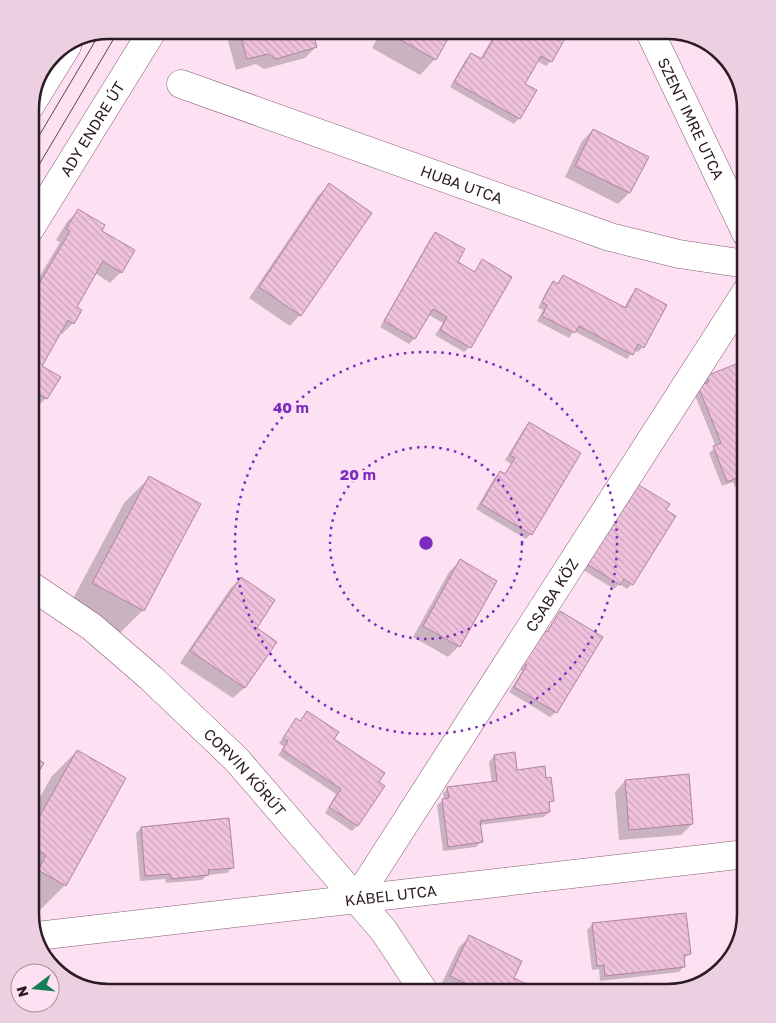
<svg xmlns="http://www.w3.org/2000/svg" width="776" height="1023" viewBox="0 0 776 1023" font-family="'Golos Text',sans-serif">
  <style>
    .shadow { fill: #0003 }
    .building { fill: url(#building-back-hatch); stroke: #af849e }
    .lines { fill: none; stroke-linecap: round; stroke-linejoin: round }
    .minor-casing { stroke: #845c75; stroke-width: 29 }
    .tertiary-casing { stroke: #845c75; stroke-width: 29 }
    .minor { stroke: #fff; stroke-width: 28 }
    .tertiary { stroke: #fff; stroke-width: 28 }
    .tram { stroke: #574550; stroke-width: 1 }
    .ring { fill: none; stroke: #7b2cbf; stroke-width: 2.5; stroke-dasharray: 2.5 5 }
    .labels { text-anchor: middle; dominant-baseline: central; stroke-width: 4; stroke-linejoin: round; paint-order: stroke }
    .street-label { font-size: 15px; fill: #2b1b25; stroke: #fde0f1 }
    .rim { fill: none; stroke: #2b1b25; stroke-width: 2.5 }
    .centre { fill: #7b2cbf; stroke: #fde0f1; stroke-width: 2.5 }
    .ring-label { font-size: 15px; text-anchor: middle; font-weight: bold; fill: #7b2cbf; stroke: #fde0f1; stroke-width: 4; stroke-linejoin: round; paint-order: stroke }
  </style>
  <defs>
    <pattern id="building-back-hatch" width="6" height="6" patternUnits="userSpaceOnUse" patternTransform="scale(1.25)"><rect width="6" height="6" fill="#efc1dc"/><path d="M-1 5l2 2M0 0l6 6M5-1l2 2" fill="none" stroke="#cda5bd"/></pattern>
  </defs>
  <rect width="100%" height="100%" fill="#fde0f1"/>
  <path class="shadow" d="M225,30H311L316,47L305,58L264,69L256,64L236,70Z
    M382,30H452L435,59L420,75L372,48Z
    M482,30H561L551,61L546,66L537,61L524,84L519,118L514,124L450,87L466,59L471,54L480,59L493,37Z
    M593,130L647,157L629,193L618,204L565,177L582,141Z
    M329,185L300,315L290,326L249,298L318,196Z
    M78,211L100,231L121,272L110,283L95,273L75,307L73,323L62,334L60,333L40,366L46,398L35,409L30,406V293L60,242L56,240L67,222Z
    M436,234L456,262L474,273L483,261L470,347L464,352L435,335L443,323L429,315L414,339L409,344L380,327L430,239Z
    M563,276L624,308L631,295L636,290L643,347L638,352L634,350L627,359L574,331L569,338L537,321L543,310L538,308L548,288L554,283L556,285Z
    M746,361V400L744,401L746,407V482L735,487L733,482L722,486L709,453L716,447L694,393L707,377Z
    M530,423L531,534L526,539L476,509L495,477L500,472L504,475L511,464L505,460L524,429Z
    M149,478L143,610L118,635L68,608L124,503Z
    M629,488L632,584L627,589L619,584L614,589L580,568Z
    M460,561L459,646L448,657L413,637L449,572Z
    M241,578L255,628L275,643L244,688L233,698L180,663L230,589Z
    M561,612L556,712L550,717L509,692L522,671L519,668Z
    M296,720L383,786L357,826L352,831L325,813L336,794L278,755L284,747L279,743Z
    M77,751L65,885L40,910L30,905V815L38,801L30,791L40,797L52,776Z
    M514,754L516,771L545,780L553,800L548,805L549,812L544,817L479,825L481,842L476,847L443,851L437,805L444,800L443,793L448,788L492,783L489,762L494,756Z
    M625,781L692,824L681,835L619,840L615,792Z
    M141,828L232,868L227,873L207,875L202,880L166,883L165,879L140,881L136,833Z
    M593,924L690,953L684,959V966L679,972L600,981L599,969L592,970L587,930Z
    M470,937L513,978L536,993H453L440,987L459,947Z"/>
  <path class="building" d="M239,30H312L317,47L276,59L268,54L247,59Z
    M388,30H453L436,60L387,32Z
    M496,30H563L568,33L552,62L541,56L525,84L537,90L520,119L454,82L471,53L482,59L498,31Z
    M593,129L649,157L630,193L575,166Z
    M329,183L372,213L301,316L259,287Z
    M78,209L105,225L102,231L135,250L122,273L103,261L77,307L82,310L74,324L68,320L42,366L61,377L47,399L30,389V299L70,231L66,229Z
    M435,232L465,249L458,262L475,272L482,259L512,277L471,348L440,330L447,317L433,309L415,339L384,321Z
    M563,275L626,308L636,288L667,305L644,348L638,344L633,355L579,326L575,333L542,316L547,305L542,302L553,281L558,284Z
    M746,360V398L744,399L746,404V480L741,482L739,477L727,482L713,446L721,443L698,386L709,382L706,376Z
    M529,422L581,453L532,535L481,504L500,471L505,474L515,458L510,455Z
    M149,476L201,504L144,611L92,583Z
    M634,482L670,504L666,510L676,516L633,585L624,579L620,585L584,562Z
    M460,559L497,581L460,647L423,626Z
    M241,577L275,600L257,628L277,642L245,688L190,651Z
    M560,611L603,637L557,713L514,687L527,665L523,663L543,630L547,632Z
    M307,711L339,732L334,739L385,773L379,782L385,786L358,826L329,807L341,789L282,750L288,741L283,738L296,718L300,721Z
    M77,750L126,778L66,886L38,870L46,855L30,846V833Z
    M515,752L517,770L545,766L546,778L551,777L554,801L549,802L550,812L480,821L483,842L448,847L442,799L449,798L447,787L497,781L494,755Z
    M30,754L44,763L30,786Z
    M689,774L693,824L629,830L625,780Z
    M30,790L40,796L30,812Z
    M229,818L234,868L208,870L209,875L171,879L170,874L145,876L141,827Z
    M686,913L691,954L684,955L685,967L605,976L604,965L597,966L592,923Z
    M469,935L522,961L514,978L539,990L538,993H485L450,976Z"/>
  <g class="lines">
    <g class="minor-casing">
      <g id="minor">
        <path id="s1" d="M649,30L746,233"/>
        <path id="s2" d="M181,84L610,237L679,254L746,264"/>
        <path id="s3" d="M30,585L92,627L151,678L237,760L384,931L425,993"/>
        <path id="s4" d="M357,898L746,292"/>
        <path id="s5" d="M37,936L746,854"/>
      </g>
    </g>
    <g class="tertiary-casing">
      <g id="tertiary">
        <path d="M30,106L67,46"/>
        <path id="s6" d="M30,229L153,30"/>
      </g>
    </g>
    <use href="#minor" class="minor"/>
    <use href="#tertiary" class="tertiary"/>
    <path class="tram" d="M30,151L100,33
      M30,180L119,30"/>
  </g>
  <g class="ring">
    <circle cx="426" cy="543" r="96"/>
    <circle cx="426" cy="543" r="191"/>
  </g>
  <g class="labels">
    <g class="street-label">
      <text stroke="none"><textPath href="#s1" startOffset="98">SZENT IMRE UTCA</textPath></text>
      <text stroke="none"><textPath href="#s6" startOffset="118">ADY ENDRE ÚT</textPath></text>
      <text stroke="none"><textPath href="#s2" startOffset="298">HUBA UTCA</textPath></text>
      <text stroke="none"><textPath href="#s4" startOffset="360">CSABA KÖZ</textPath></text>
      <text stroke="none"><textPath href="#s3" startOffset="286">CORVIN KÖRÚT</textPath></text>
      <text stroke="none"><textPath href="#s5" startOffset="356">KÁBEL UTCA</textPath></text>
    </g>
  </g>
  <path d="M0 0H776V1023H0ZM109 39H667A70 70 0 0 1 737 109V914A70 70 0 0 1 667 984H109A70 70 0 0 1 39 914V109A70 70 0 0 1 109 39Z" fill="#ecd0e1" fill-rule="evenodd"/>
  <path class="rim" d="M109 39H667A70 70 0 0 1 737 109V914A70 70 0 0 1 667 984H109A70 70 0 0 1 39 914V109A70 70 0 0 1 109 39Z"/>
  <circle cx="426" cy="543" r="8" class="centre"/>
  <g class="ring-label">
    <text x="291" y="413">40 m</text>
    <text x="358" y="480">20 m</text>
  </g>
  <g transform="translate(35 988) rotate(254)"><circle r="24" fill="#fde0f1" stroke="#a9919f"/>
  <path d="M0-4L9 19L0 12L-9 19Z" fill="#147c56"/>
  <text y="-8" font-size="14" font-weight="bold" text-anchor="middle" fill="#2b1b25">N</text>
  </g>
</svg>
